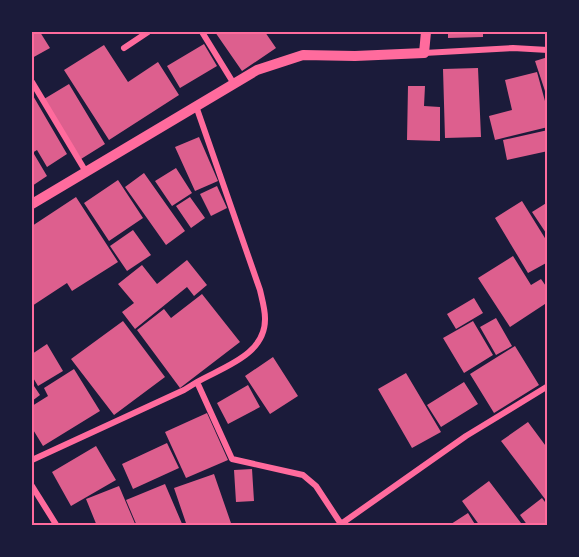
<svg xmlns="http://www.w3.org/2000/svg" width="579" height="557" viewBox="0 0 579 557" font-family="Lato,sans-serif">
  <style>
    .building { fill: #dd5f8e }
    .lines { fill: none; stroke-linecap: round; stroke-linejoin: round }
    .minor { stroke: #ff6b9d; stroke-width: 6 }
    .tertiary { stroke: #ff6b9d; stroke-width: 10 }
    .neatline { fill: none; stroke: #ff6b9d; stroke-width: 2 }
  </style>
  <rect width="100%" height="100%" fill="#1b1b3a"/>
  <path class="building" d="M32,32H40L50,48L32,58Z
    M215,32H265L276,48L242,71Z
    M448,32H483V37L448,38Z
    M204,44L217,66L180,88L167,66Z
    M104,45L128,82L158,62L179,95L109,140L64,70Z
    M548,57V97H547L535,61Z
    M478,68L481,137L445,138L443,69Z
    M537,72L548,112V127L495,140L489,116L512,110L505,80Z
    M69,84L105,144L81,159L44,99Z
    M408,86H425L424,106L440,107V141L407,140Z
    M32,94L67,154L47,167L37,150L32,153Z
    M548,130V151L507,160L503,140Z
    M199,137L218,181L195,191L175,147Z
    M34,154L47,176L32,186V155Z
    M176,168L192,193L172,206L155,181Z
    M144,173L185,231L166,245L125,187Z
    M118,180L143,218L109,241L84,203Z
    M217,186L227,208L211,216L200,194Z
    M76,197L118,262L72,291L67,283L32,306V226Z
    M190,197L205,218L191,228L176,206Z
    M522,201L548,243V262L528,273L495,218Z
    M548,202V236L532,212Z
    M133,230L151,255L127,271L110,246Z
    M513,256L531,285L541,279L548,289V302L510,327L478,278Z
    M187,260L207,285L194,296L187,287L135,329L122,312L134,303L118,284L142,265L157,284Z
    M202,294L240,342L180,388L137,330L164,309L171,318Z
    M474,298L483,313L456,329L447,314Z
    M496,318L512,346L496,355L480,327Z
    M123,321L165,377L114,415L71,359Z
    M473,321L493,355L464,373L443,338Z
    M47,344L63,371L38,386L32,376V354Z
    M515,346L539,385L494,413L470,374Z
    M273,357L298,396L270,414L245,376Z
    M74,369L100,411L43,446L32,428V406L48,396L44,388Z
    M406,373L441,432L412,448L378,389Z
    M464,382L478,404L441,427L427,405Z
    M32,383L40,395L32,401Z
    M248,385L260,407L228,424L217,403Z
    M207,413L228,460L186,478L165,432Z
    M528,422L548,449V503L501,441Z
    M167,443L179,468L133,489L122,464Z
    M96,446L116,480L71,506L52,472Z
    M252,469L254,501L236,502L234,470Z
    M214,474L232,526H187L174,488Z
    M489,481L521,523L518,526H480L462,501Z
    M165,484L183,526H137L126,500Z
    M119,486L136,526H97L86,499Z
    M542,498L548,506V526H528L520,515Z
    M468,513L476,526H448Z"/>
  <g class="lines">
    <path class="minor" d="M202,32L234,84
      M124,48L148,32
      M424,53L513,48L548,50
      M32,82L86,172
      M196,106L260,290C262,299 265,309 265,318C266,355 223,367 197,382
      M32,460L184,390L197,382L232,459L303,475L316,486L341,524L466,436L548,386
      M32,486L57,526"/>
    <path class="tertiary" d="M32,204L257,70L303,55L355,56L424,53L426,32"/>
  </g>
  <rect width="579" height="557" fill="none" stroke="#1b1b3a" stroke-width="66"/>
  <rect x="33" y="33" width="513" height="491" class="neatline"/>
</svg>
